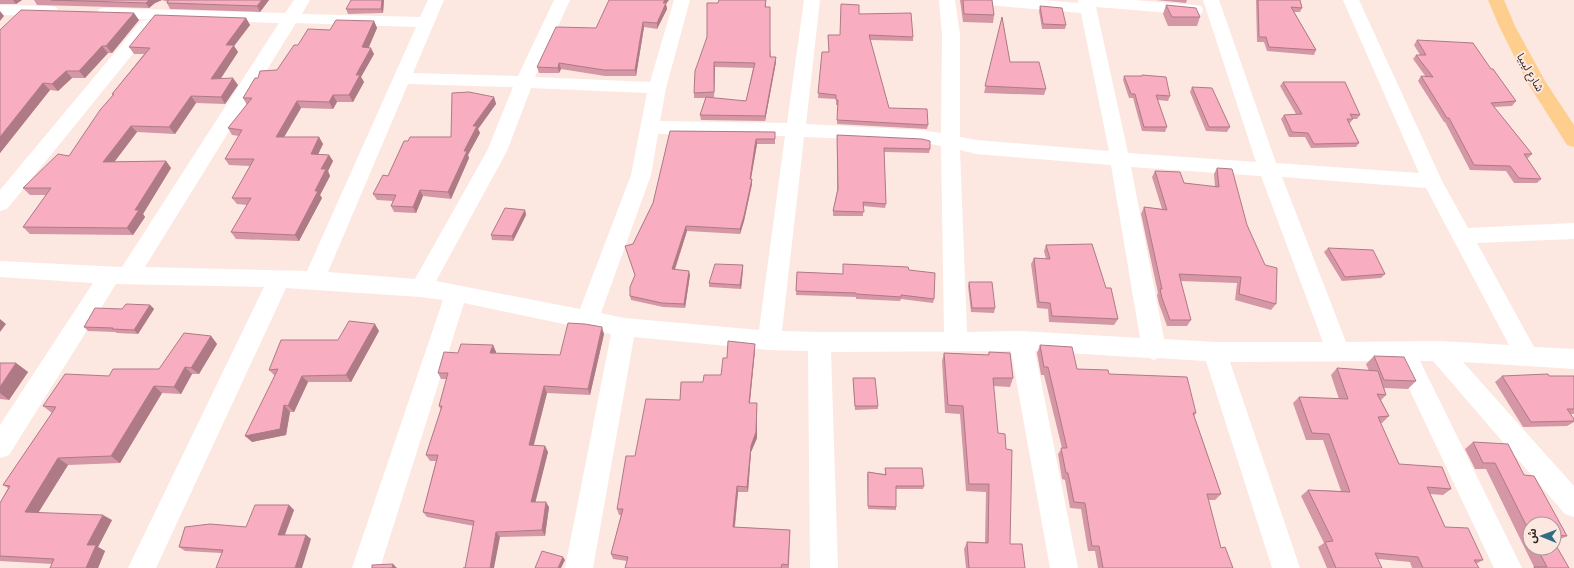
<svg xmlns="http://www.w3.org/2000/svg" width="1574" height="568" viewBox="0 0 1574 568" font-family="'Playfair Display','Noto Sans Arabic',serif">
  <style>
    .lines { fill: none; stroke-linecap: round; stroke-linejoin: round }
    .minor { fill: #fff; fill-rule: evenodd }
    .trunk { fill: #fece8e; fill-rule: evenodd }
    .wall { fill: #d596a5; fill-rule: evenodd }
    .shaded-wall { fill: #ae7a86 }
    .building { fill: #f8aec0; stroke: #ae7a86 }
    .labels { text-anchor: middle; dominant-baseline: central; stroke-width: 4; stroke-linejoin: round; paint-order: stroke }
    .street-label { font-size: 11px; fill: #2d2623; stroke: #fde8e1 }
  </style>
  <rect width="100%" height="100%" fill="#fde8e1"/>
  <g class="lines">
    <path class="minor" d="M294,0H310L302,14L420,17L428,0H444L413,73L518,76L554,0H570L535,77L650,82L674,0H690L666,88L660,121L787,123L804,0H820L806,124L921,130L941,133L942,35L939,0H955L960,35V137L976,140L1109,151L1081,13L987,5L981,3L979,0H1042L1078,3V0H1134L1195,5L1201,6L1203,10L1201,14L1195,15L1096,7L1128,153L1256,162L1203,0H1219L1276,163L1419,173L1343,0H1359L1442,181L1468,228L1574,223V239L1477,243L1534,347L1574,349V369L1463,362L1574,486V517L1565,514L1433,361H1420L1522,568H1494L1396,361L1230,362L1300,568H1272L1206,361L1158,358L1154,360L1149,358L1035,351L1078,568H1050L1011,351L831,352L838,568H810L808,351L769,350L634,337L593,568H565L611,334L464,303L380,568H352L443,300L421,297L286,288L156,568H128L264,287L116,284L9,455L0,458V425L93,283L0,277V261L122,267L279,23L105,18L99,17L97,13L99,9L105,8L285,13ZM296,23L416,27L307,271L145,267ZM408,84L513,87L487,151L415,279L328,272ZM531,88L647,93L631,175L580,309L436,281L507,151ZM658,134L785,136L759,330L624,318L601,313L651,175ZM804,137L921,142L941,146L944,332H819L782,331ZM960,150L976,154L1111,165L1140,338L1021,331L967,332ZM1131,167L1261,176L1323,342H1215L1164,339ZM1282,177L1426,188L1509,345L1439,341L1346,342Z
      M0,5L50,6L56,7L58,11L56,15L50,16L0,15Z
      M147,20L153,21L155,25L153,29L7,209L0,211V190L141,21Z"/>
    <path class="trunk" d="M1488,0H1504L1515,26L1545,81L1574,125V147L1567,145L1527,82L1499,26Z"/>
  </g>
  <path class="wall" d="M0,0H22L16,4H0Z
    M34,0H269L260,12L170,9L167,3L168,2L162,0L155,3L149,8L37,5Z
    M384,0L383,13L348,14L346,9Z
    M719,0H766V7L771,57L776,62L765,121L701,120L700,115L706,98H694V93L707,37L718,3ZM715,67L753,68L746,101L710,98L714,97Z
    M960,0H992L994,15L993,23L963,22Z
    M1156,0H1187L1186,3Z
    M1256,0H1300L1302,8L1300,12H1294L1316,50L1314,55L1267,51L1264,42H1257Z
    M666,4L667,9L657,29L644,27L636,76H605L561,69L559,73H539L537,67Z
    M1166,5L1200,17L1197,26H1168L1163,14Z
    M1040,6L1066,25L1065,29H1042L1039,11Z
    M859,14L913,37V41L870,40L889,108L928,125L927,129L837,124L838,105H836V99L818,98L822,52H829L828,35H840Z
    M1002,17L1010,62L1046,89L1044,95L984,93Z
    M246,18L250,25L234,46L238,52L220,79L238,85L225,104L196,103L175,134L137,132L114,162L166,161L171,168L143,214L145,217L133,235L30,234L23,227L46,195H30L23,188L69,156L113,95L112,94L144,54H134L129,47Z
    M139,20L112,53H108L85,78H72L58,91L50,90L0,153V30Z
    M374,21L377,28L368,48L374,54L361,77L364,82L353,102H337L333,109L301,108L284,137H319L323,144L318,154L329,155L333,161L328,171L330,176L320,195L322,198L299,241L236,239L231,232L247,205L237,204L232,198L250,166L229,165L225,159L239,136L232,135L228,128L247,105L243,98L258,78L277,70L298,45L330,30Z
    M1417,40L1491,69L1516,101L1512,106L1494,107L1532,154L1528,158H1527L1541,179L1537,183H1514L1506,171L1470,170L1445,122H1444L1418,81L1421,76L1426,77L1413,59L1416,55H1420L1414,45Z
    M1142,75L1170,96L1168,101L1157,100L1167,127L1165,132L1142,131L1133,98H1129L1123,80L1124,76H1142Z
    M1283,82L1360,115L1357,119H1353L1350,123H1349L1359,143L1356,147L1311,148L1305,137H1289L1281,119L1284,115L1296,114L1280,86Z
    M1192,87L1230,127L1227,132L1206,131L1190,92Z
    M494,97L496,104L478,129L480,133L468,155L469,158L451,199L423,196L416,213L394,212L391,206L393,201L377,200L373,194L388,176L408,141L451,137Z
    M670,131L775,132V144H757L751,179H752V184L744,221L740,234L687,231L675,270L690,275L685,308L663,307L631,300L630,296L635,276L625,246L633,244L653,203Z
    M837,135L930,149L929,153L884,152L886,204L885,208L863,206V216H833V211L837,191Z
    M1217,168L1247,225L1276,304L1271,310L1235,300L1237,283L1180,281L1191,320L1187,326H1167L1159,304L1157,295L1158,293L1141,214L1144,207L1162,209L1152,177L1155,171L1184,183L1215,187L1214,174Z
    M525,210L526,215L513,241L492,240L491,235Z
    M1046,245L1106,288L1118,319L1114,325L1049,322L1048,309L1037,308L1031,264L1034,258L1046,259L1044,251Z
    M1328,248L1385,274L1381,278L1342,281L1324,252Z
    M843,264L909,270L934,299L933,303L901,299L900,301L856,299V297L796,295L797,272L843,274Z
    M743,265V269L741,289L709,287V283Z
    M969,282L995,308L994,313L971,312L968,286Z
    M150,305L154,309L138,334L117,333L115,332L88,331L84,327L122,309Z
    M379,331L351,382H308L294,412H290L286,435L252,442L275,376L269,370L338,340Z
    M604,334L590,395L547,393L534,445L545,446L548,452L535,502L549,507L545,536L500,537L465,568L474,526L427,517L423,512L436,461H430L426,455L441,410L439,406L447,379H441L438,373L458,353L493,345L496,352L495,354L560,355Z
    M211,336L217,344L199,374H192L181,394L162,393L120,463L68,465L38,513L112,520L98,547L105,551L98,568H50L52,564L0,561V503L8,488L3,485L52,413L43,406L109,376L159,369Z
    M755,344V350L750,403L757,409V438L751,452L748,492H738L735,527L790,530L789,568H625L627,561L613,559L611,554L621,515H619L617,509L635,456L680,400L703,382L721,375L727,358Z
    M1040,345L1077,369L1109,374L1196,413L1194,416L1221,494L1215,500H1208L1221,548L1233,568H1098L1095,551H1088L1081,509L1070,508L1065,480L1062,479L1058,454L1062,448L1044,375H1041L1037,353Z
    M989,352L1013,378L1010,387L993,386L998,433L1010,544L1025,568H966L964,549L967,542L985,543L986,492L966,491L960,414L945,413L942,361L944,353L988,355Z
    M1374,356L1416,381L1408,389L1384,388L1386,395L1381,400L1389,416L1382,423H1380L1399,464L1451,489L1443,495L1430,494L1445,527L1483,560L1476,564L1479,568H1412L1410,562L1378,559L1382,568H1327L1318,547L1324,543L1301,496L1308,490L1341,491L1323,440H1306L1293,403L1299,397L1339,399L1331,375L1337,368L1369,371L1366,364Z
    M0,363H16L28,372L9,400L0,399Z
    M1502,376H1574V414H1571L1574,419V422L1567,426L1523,427L1495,382Z
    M853,378L878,406V409L855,410L853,382Z
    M1473,442L1524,475L1567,536L1556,541H1554V524H1530V548H1554L1569,568H1533L1534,567L1486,469H1475L1465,449Z
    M885,468L924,486L923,489H896V510L868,509L867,475L868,472L885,474Z
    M289,505L294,510L285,535H306L311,539L221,553L185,551L179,547L246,527Z"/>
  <path class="shaded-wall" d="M13,0H22L16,4Z
    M149,0H162L155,3L149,8L146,3Z
    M262,0H269L260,12L257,6Z
    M382,0H384L383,13L381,9Z
    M665,0H669L666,4L667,9L657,29V23L663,3Z
    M0,11L4,16L0,21Z
    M134,13L139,20L112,53L106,46Z
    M246,18L250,25L234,46L238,52L216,86L211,79L226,45Z
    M374,21L377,28L366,54L362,47Z
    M643,22L644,27L636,76L635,70Z
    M102,46L108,53L85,78L79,71Z
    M371,48L374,54L361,77L364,82L353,102L349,95L356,75Z
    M776,57V62L765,121V116Z
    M714,62L715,67L714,97Z
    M559,63L561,69L559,73L558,68Z
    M66,71L72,78L58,91L52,84Z
    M233,78L238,85L225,104L221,97Z
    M43,83L50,90L0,153V137Z
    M333,95L337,102L333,109L329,102Z
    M191,96L196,103L175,134L169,127Z
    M494,97L496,104L478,129L480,133L468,155L469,158L451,199L448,192L473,126Z
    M297,101L301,108L280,144L276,137Z
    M131,126L137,132L109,169L103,162Z
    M319,137L323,144L315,161L311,154Z
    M756,139L757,144L750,184V179Z
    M329,155L333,161L328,171L330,176L320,195L322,198L299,241L295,235L315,191L321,169Z
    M166,161L171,168L143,214L145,217L133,235L127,228L135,210Z
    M752,179V184L744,221L740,234V229Z
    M420,190L423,196L416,213L413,207Z
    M525,210L526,215L513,241L512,236Z
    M686,226L687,231L673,274L672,269Z
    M743,265V269L741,289L740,285Z
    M689,271L690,275L685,308L684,304Z
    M150,305L154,309L138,334L134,330Z
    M0,319L6,324L0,332Z
    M375,324L379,331L351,382L346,375Z
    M602,327L604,334L590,395L588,389Z
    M211,336L217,344L199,374L191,368Z
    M755,344V350L749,409V403Z
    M493,345L496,352L493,360L490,353Z
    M16,363L28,372L9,400L0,393V387Z
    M185,367L192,374L181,394L174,387Z
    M302,376L308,382L294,412L288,406Z
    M154,386L162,393L120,463L111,456Z
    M544,386L547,393L532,451L529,445Z
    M757,403V438L751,452L748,492L747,487L751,446Z
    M284,405L290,412L286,435L252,442L245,436Z
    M545,446L548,452L534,508L531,502Z
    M58,458L68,465L35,518L25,512Z
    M737,486L738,492L734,532L733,527Z
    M546,502L549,507L545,536L542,530Z
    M289,505L294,510L283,539L278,535Z
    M103,515L112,520L98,547L105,551L98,568H86L87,545Z
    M496,532L500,537L494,568H490Z
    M306,535L311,539L302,568H295Z
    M563,557L565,560L561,568H558Z
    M393,564L397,568H392Z"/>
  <path class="building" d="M51,0H149L146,3Z
    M168,0H262L257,6L167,3L168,1Z
    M351,0H382L381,9H346Z
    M609,0H665L663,3H666L657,23L643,22L635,70H604L559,63L558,68L537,67L556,27L596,28Z
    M719,0H766L765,7H770V57H776L765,116L700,115L706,97L746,101L755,63L714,62V92L694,93L695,71L707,37V3H718Z
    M963,0H992L994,15L964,14Z
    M1258,0H1300L1302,8L1291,7L1316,50L1269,47L1266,37H1259Z
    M841,4L859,5V14L911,13L913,37L869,35L889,108L927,109L928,125L837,120L838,100H836V95L818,93L822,52H829L828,35H840Z
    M1166,5L1196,8L1200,17H1172Z
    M1040,6L1062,8L1066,25L1043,24Z
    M21,10L134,13L106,46H102L79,71H66L52,84L43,83L0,137V30Z
    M155,15L246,18L226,45H234L211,79L233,78L221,97L191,96L169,127L131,126L103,162L166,161L135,210H139L127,228L23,227L51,188H23L58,154L69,156L100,110L114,94H112L150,48L129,47Z
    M1002,17L1010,62H1039L1046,89L985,86Z
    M336,20L374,21L362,47L371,48L356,75H360L349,95H333L329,102L297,101L276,137H319L311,154L329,155L321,169H326L315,191H318L295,235L231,232L251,198H232L254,159H225L242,130L228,128L252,98H243L255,78H258L260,71L277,70L294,45H298L308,29L330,30Z
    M1417,40L1473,43L1491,69H1493L1516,101L1491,103L1532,154H1524L1541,179L1519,178L1510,166L1474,165L1449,118H1447L1421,76L1433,77L1416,55H1426Z
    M1142,75L1166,77L1170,96L1156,95L1167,127H1144L1135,94H1131L1124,76H1142Z
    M1283,82H1345L1360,115L1350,114L1353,119H1347L1359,143L1314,144L1308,133L1292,132L1284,115L1302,114Z
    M1192,87L1212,88L1230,127H1209Z
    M469,92L494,97L473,126H477L464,151H467L448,192L420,190L413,207L391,206L396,195L373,194L383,175L388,176L404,141H408L410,137H451L452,93Z
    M670,131L775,132V139H756L750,179H752L744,216L740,229L686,226L672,269L689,271L684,304L662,303L630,296V287L635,275L625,246L633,244L653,203Z
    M837,135L922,139L930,141V149L884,148L886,204L863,202L864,212L833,211L838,189Z
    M1217,168L1232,169L1247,225L1265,265L1277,268L1276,304L1239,294L1241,277L1179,274L1191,320H1170L1162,298L1160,289H1162L1144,207L1167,210L1155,171L1180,172L1184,183L1219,187Z
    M505,208L525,210L512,236L491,235Z
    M1092,244L1106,288H1111L1118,319L1052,316L1050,303L1039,302L1034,258L1050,259L1046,245Z
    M1328,248L1373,250L1385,274L1345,277Z
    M715,264L743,265L740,285L709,283Z
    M843,264L908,267L909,270L935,273L934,299L901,295V297L856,294V293L796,291L797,272L843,274Z
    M969,282H992L995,308H972Z
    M126,304L150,305L134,330L112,329L113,328L84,327L95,308L122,309Z
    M349,321L375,324L346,375L302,376L288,406L284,405L280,429L245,436L278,369L269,370L281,340H338Z
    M568,323L585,324L602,327L588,389L544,386L529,445L545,446L531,502H546L542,530L496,532L490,568H463H465L474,521L423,512L438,455H426L442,406H439L448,373H438L444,352L458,353L461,344L493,345L490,353L560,355Z
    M184,333L211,336L191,368L185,367L174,387L154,386L111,456L58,458L25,512L103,515L87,545H96L86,568H50L54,559L0,556V503L10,486L3,485L56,407L43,406L65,374L109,376L113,369H159Z
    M728,341L755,344L749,403H757L756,432L751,446L747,487L737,486L733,527L790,530L788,565L782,564L781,568H625L628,557L611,554L623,509H617L626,456H635L646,399L680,400L681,382H703L704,375H721L723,358H727Z
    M1040,345L1072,347L1077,369L1108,370L1109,374L1187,377L1196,413H1193L1221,494H1207L1221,548L1225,547L1233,568H1103L1099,546H1092L1085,503L1074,502L1068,473H1066L1061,448H1067L1048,367H1044Z
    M989,352L1010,353L1013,378H993L998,433L1005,434L1006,449L1012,450L1010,544H1022L1025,568H969L967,542L988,543L989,484H969L963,406L948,405L944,353L989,355Z
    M1374,356L1404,357L1416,381L1384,380Z
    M0,363H16L0,387Z
    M1337,368L1378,371L1386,395L1377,394L1389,416L1378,417L1399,464L1442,467L1451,489L1427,487L1445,527L1468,528L1483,560H1474L1479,568H1423L1418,557L1375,553L1382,568H1336L1325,542L1333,541L1308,490L1350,492L1329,434L1312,433L1299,397L1348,399Z
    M1548,374L1549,376H1574V409H1567L1574,419V421L1531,422L1502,376Z
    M853,378H875L878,406H855Z
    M1473,442L1508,444L1524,475L1534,476L1567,536L1554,535V524H1530V533L1495,463H1483Z
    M885,468H922L924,486H896V507L868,506V472L886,475Z
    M255,505H289L278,535H306L295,568H216L223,550L179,547L185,527L210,524L246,527Z
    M1554,542L1569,568H1535L1534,567H1547L1537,548H1554Z
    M542,551L563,557L558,568H535Z
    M393,564L392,568H372V565Z"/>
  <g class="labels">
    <g class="street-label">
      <text transform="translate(1531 72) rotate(60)">شارع ليبيا</text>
    </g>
  </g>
  <g transform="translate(1542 536) rotate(271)"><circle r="19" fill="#fde8e1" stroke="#aa9a95"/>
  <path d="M0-3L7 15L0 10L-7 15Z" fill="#306d83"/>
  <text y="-6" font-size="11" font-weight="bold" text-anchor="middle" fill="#2d2623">ش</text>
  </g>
</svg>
